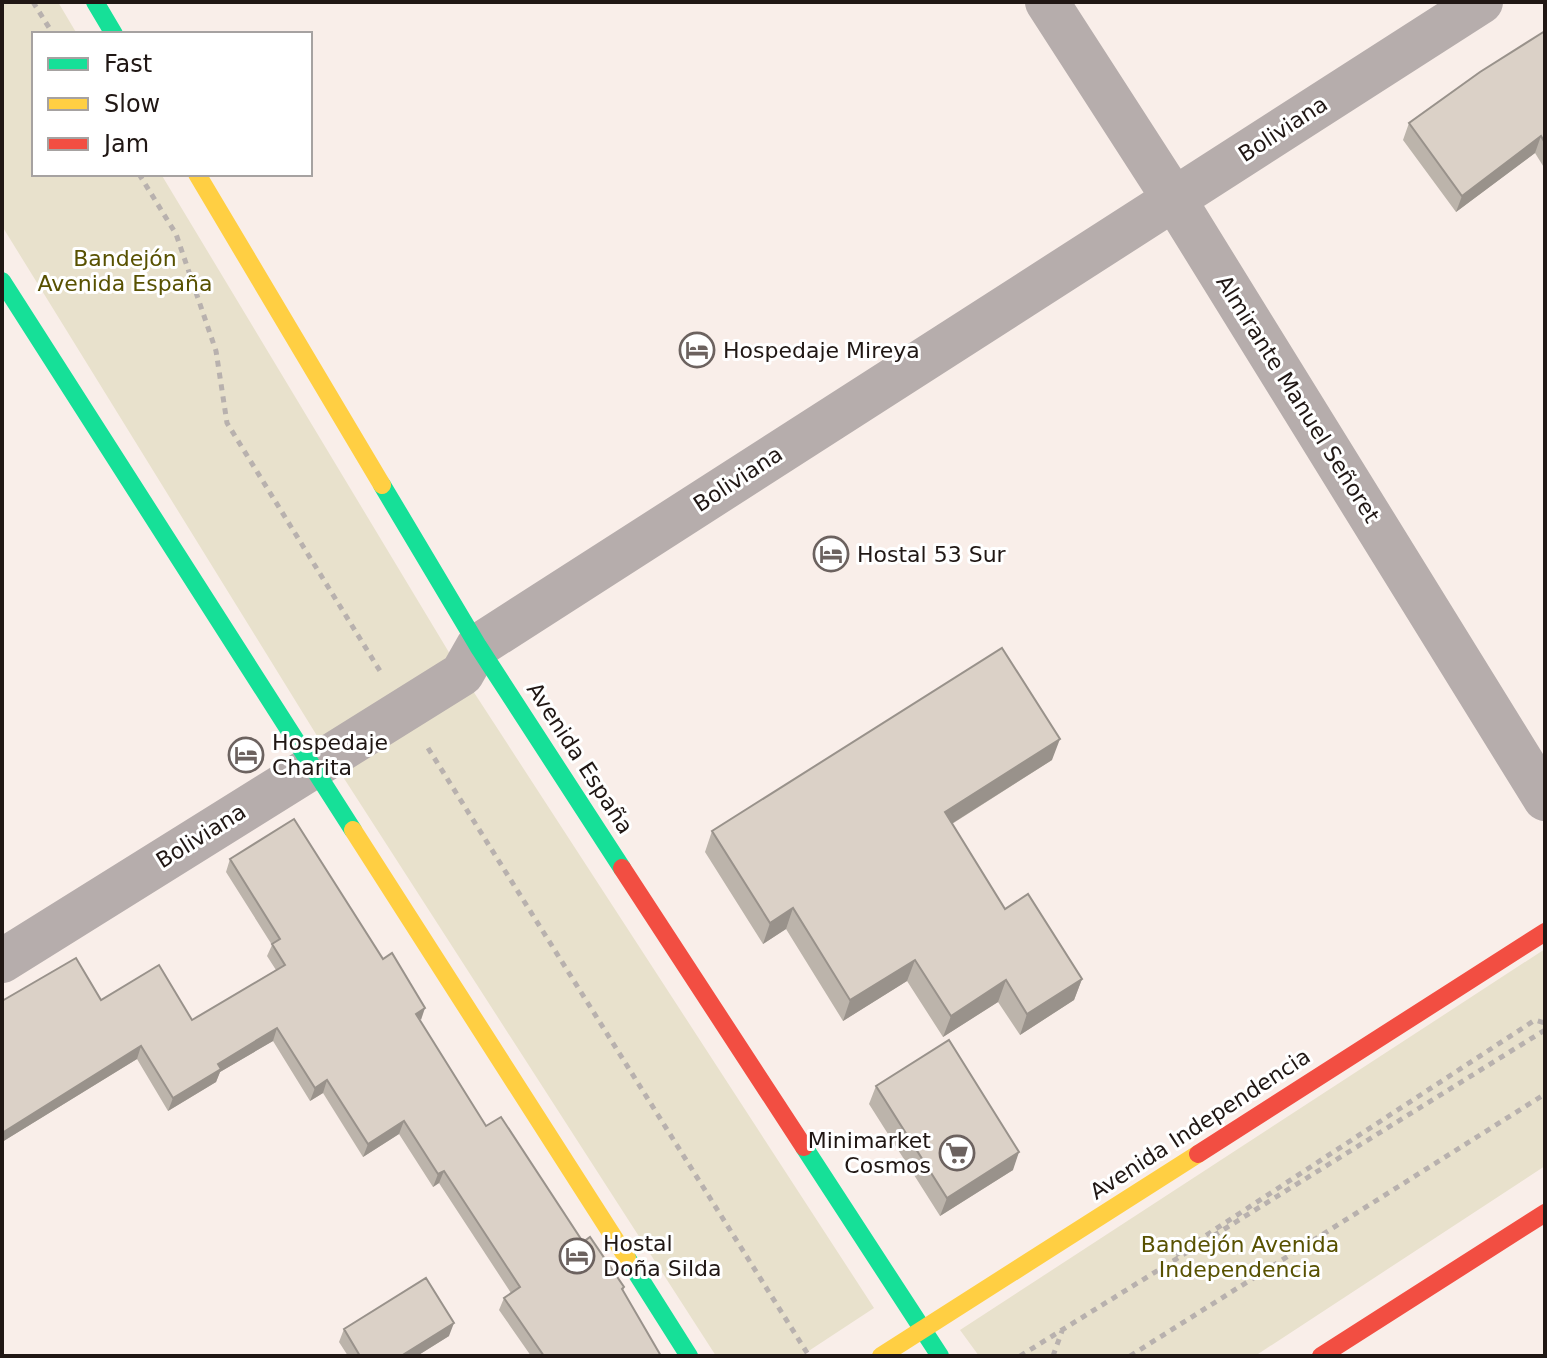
<svg xmlns="http://www.w3.org/2000/svg" width="1547" height="1358" viewBox="0 0 1547 1358" font-family="'DejaVu Sans',sans-serif">
  <style>
    .green { fill: #e8e1cc }
    .lines { fill: none; stroke-linecap: round; stroke-linejoin: round }
    .path { stroke: #b8b1ae; stroke-width: 5; stroke-dasharray: 6 6; stroke-linecap: butt }
    .street { stroke: #b6adac; stroke-width: 44 }
    .fast { stroke: #16e098; stroke-width: 18 }
    .slow { stroke: #ffcf43; stroke-width: 18 }
    .jam { stroke: #f24e42; stroke-width: 18 }
    .wall { fill: #bcb4ab }
    .shaded-wall { fill: #99928b }
    .building { fill: #dbd1c7; stroke: #99928b; stroke-width: 2 }
    .labels { text-anchor: middle; dominant-baseline: central; stroke-width: 6; stroke-linejoin: round; paint-order: stroke }
    .street-label { font-size: 22px; fill: #201714; stroke: #fff }
    .park-label { font-size: 22px; fill: #585101; stroke: #fff }
    .poi-label { font-size: 22px; fill: #201714; stroke: #fff; text-anchor: start }
  </style>
  <rect width="100%" height="100%" fill="#f9eee9"/>
  <path class="green" d="M2,2H58L77,34H34V174H161L462,674L874,1308L801,1356H716L327,752L2,226Z
    M1545,949V1166L1255,1356H979L960,1330Z"/>
  <g class="lines">
    <path class="path" d="M33,2L53,34
      M139,174L176,234L216,351L227,423L380,671
      M428,748L809,1356
      M1176,1255L1535,1020L1545,1023
      M1020,1356L1545,1030
      M1053,1356L1062,1331
      M1130,1356L1545,1094"/>
    <path class="street" d="M1047,2L1174,199L1545,799
      M2,961L462,674L478,646L1481,2"/>
    <path class="fast" d="M95,2L114,34
      M2,281L353,830
      M382,485L478,646L622,868
      M804,1147L940,1356
      M627,1258L689,1356"/>
    <path class="slow" d="M197,174L382,485
      M353,830L627,1258
      M881,1356L1198,1154"/>
    <path class="jam" d="M622,868L804,1147
      M1198,1154L1545,932
      M1321,1356L1545,1213"/>
  </g>
  <path class="wall" d="M1545,31V169L1535,153L1456,212L1403,140L1409,123Z
    M1052,760L952,824L1005,909L1082,979L1074,1000L1020,1035L998,1002L943,1037L907,981L843,1021L786,929L763,944L705,852L712,831Z
    M230,859L420,1021L486,1126L583,1242L624,1287L623,1291L661,1356H531L499,1310L504,1298L511,1293L439,1183L433,1187L399,1134L363,1157L323,1093L310,1101L273,1041L220,1072L216,1082L168,1111L137,1059L2,1142V1001L101,1000L192,1020L276,970L267,956L272,945L226,872Z
    M876,1086L1013,1170L940,1216L869,1104Z
    M344,1329L449,1336L417,1356H348L339,1342Z"/>
  <path class="shaded-wall" d="M1541,136L1535,153L1456,212L1462,196Z
    M1060,739L1052,760L937,833L945,812Z
    M793,908L786,929L763,944L770,923Z
    M915,960L907,981L843,1021L850,1000Z
    M1082,979L1074,1000L1020,1035L1027,1014Z
    M1006,980L998,1002L943,1037L951,1016Z
    M425,1008L421,1020L416,1014Z
    M277,1028L273,1041L220,1072L216,1082L168,1111L173,1098L218,1064Z
    M141,1046L137,1059L2,1142V1133Z
    M327,1080L323,1093L310,1101L315,1088Z
    M404,1121L399,1134L363,1157L368,1144Z
    M1019,1152L1013,1170L940,1216L947,1198Z
    M444,1171L439,1183L433,1187L438,1174Z
    M454,1323L449,1336L417,1356H401Z"/>
  <path class="building" d="M1545,31V143L1541,136L1462,196L1409,123L1480,72Z
    M1002,648L1060,739L945,812L1005,909L1028,894L1082,979L1027,1014L1006,980L951,1016L915,960L850,1000L793,908L770,923L712,831Z
    M294,819L383,959L392,953L425,1008L416,1014L486,1126L501,1117L583,1242L590,1237L624,1287L622,1289L661,1356H544L504,1298L520,1287L444,1171L438,1174L404,1121L368,1144L327,1080L315,1088L277,1028L218,1064L221,1069L173,1098L141,1046L2,1133V1001L76,958L101,1000L159,965L192,1020L285,965L272,944L280,939L230,859Z
    M949,1040L1019,1152L947,1198L876,1086Z
    M426,1278L454,1323L401,1356H360L344,1329Z"/>
  <defs>
    <g id="hotel-ring" transform="scale(1.8)"><circle r="9.5" fill="#fff" stroke="#6c625f" stroke-width="1.5"/><path d="M-6-4.5h1.5V1H6V5H4.5V3h-9V5H-6ZM-4 0a1.8 1.8 0 1 1 3.6 0ZM.5 0V-2.5h3Q6-2.5 6 0Z" fill="#6c625f"/></g>
    <g id="supermarket-ring" transform="scale(1.8)"><circle r="9.5" fill="#fff" stroke="#6c625f" stroke-width="1.5"/><path d="M-6-5.5h2.5l.6 2H6L4.5 2H-2.5L-4.4-4H-6ZM-1.5 3.2a1.3 1.3 0 1 0 .1 0ZM3 3.2a1.3 1.3 0 1 0 .1 0Z" fill="#6c625f"/></g>
  </defs>
  <g fill-rule="evenodd">
    <use href="#hotel-ring" x="697" y="350"/>
    <use href="#hotel-ring" x="831" y="554"/>
    <use href="#hotel-ring" x="246" y="755"/>
    <use href="#supermarket-ring" x="957" y="1153"/>
    <use href="#hotel-ring" x="577" y="1256"/>
  </g>
  <g class="labels">
    <g class="street-label">
      <text transform="translate(1283 129) rotate(-33)">Boliviana</text>
      <text transform="translate(1298 399) rotate(58)">Almirante Manuel Señoret</text>
      <text transform="translate(738 479) rotate(-33)">Boliviana</text>
      <text transform="translate(580 758) rotate(57)">Avenida España</text>
      <text transform="translate(201 836) rotate(-32)">Boliviana</text>
      <text transform="translate(1200 1124) rotate(-33)">Avenida Independencia</text>
    </g>
    <g class="park-label">
      <text x="125" y="258">Bandejón<tspan x="125" dy="25">Avenida España</tspan></text>
      <text x="1240" y="1244">Bandejón Avenida<tspan x="1240" dy="25">Independencia</tspan></text>
    </g>
    <g class="poi-label">
      <text x="723" y="350">Hospedaje Mireya</text>
      <text x="857" y="554">Hostal 53 Sur</text>
      <text x="272" y="742">Hospedaje<tspan x="272" dy="25">Charita</tspan></text>
      <text x="931" y="1140" text-anchor="end">Minimarket<tspan x="931" dy="25">Cosmos</tspan></text>
      <text x="603" y="1243">Hostal<tspan x="603" dy="25">Doña Silda</tspan></text>
    </g>
  </g>
  <rect width="1547" height="1358" fill="none" stroke="#201714" stroke-width="8"/>
  <rect x="32" y="32" width="280" height="144" fill="#ffffff" stroke="#a6a2a1" stroke-width="2"/>
  <rect x="48" y="58" width="40" height="12" fill="#16e098" stroke="#a6a2a1" stroke-width="2"/>
  <text x="104" y="72" font-size="24" fill="#201714">Fast</text>
  <rect x="48" y="98" width="40" height="12" fill="#ffcf43" stroke="#a6a2a1" stroke-width="2"/>
  <text x="104" y="112" font-size="24" fill="#201714">Slow</text>
  <rect x="48" y="138" width="40" height="12" fill="#f24e42" stroke="#a6a2a1" stroke-width="2"/>
  <text x="104" y="152" font-size="24" fill="#201714">Jam</text>
</svg>
